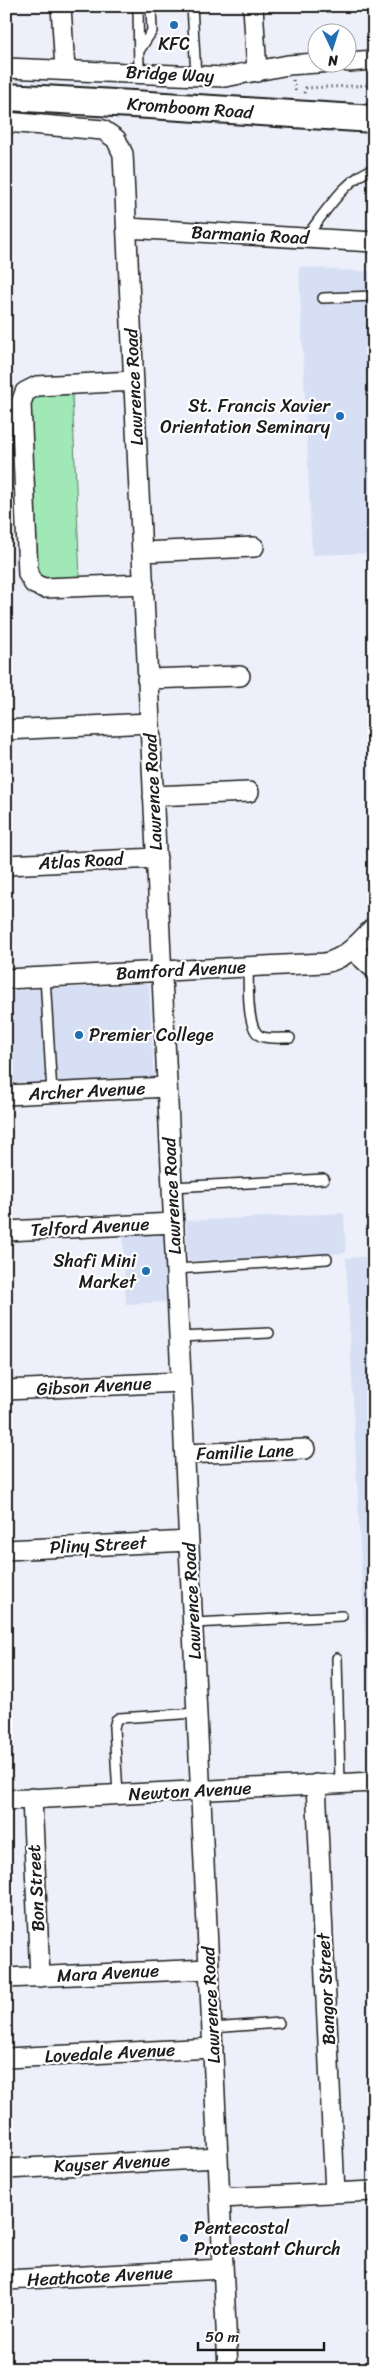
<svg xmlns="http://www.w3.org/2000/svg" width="380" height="2375" viewBox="0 0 380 2375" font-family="Sriracha,sans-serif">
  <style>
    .built { fill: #d7dff4 }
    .green { fill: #a0e8b6; stroke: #5e8269 }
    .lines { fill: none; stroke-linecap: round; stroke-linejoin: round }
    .lane-casing { stroke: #1c1c1c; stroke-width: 12 }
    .street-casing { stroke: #1c1c1c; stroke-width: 22 }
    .secondary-casing { stroke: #1c1c1c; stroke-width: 30 }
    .path { stroke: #1c1c1c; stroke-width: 3; stroke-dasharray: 1 4; stroke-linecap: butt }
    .lane { stroke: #fff; stroke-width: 9 }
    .street { stroke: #fff; stroke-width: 19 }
    .secondary { stroke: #fff; stroke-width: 26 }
    .secondary-bridge-casing { stroke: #1c1c1c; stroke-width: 30; stroke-linecap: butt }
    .secondary-bridge { stroke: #fff; stroke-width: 26 }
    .poi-dot { fill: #1f6fb2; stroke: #fff; stroke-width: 2 }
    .labels { text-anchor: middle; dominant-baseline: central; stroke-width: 4.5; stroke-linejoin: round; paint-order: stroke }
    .poi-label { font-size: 18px; fill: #1c1c1c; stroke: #fff; text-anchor: end }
    .street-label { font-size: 18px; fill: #1c1c1c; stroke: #fff }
  </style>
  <rect width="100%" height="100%" fill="#edf0fa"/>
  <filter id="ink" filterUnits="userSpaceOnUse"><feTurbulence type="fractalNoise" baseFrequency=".02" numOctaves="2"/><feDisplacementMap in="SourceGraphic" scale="10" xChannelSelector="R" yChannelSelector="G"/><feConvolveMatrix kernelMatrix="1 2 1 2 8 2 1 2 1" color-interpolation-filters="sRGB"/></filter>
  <g filter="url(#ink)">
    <path class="built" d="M299,267L374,272V553L312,555Z
      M149,984L154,1079L6,1086V991Z
      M344,1213L346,1253L188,1261L186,1221Z
      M162,1232L166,1235L169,1302L126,1304L123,1233Z
      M374,1256V1769H371L346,1258Z"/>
    <path class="green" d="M72,393L80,579L47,581L36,572L29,402L39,395Z"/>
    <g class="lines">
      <g class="lane-casing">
        <path id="lane" d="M138,6L139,72
          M192,6L196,76
          M139,51L152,31L151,6
          M305,238C322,217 347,176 374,169
          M323,298L374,296
          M248,967C249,982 245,1033 263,1037C271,1039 282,1038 290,1038
          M45,977L52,1093
          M172,1187L324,1179
          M176,1269L327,1259
          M179,1337L269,1333
          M193,1623L342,1616
          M337,1658L340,1783
          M118,1794L114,1728L116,1720L119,1718L197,1713
          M212,2028L279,2023"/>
      </g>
      <g class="street-casing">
        <path id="street" d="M61,6L65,70
          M253,6L257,72
          M348,62L374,60
          M6,68L225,77L288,65L332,62
          M6,122L103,130L116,139L123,154L228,2369
          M127,228L374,242
          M134,381L37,386L25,392L21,403L28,574L34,584L44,588L144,584
          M142,552L254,547
          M147,679L240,676
          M6,730L149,723
          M153,796L249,792
          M6,865L157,858
          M352,949L374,969
          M6,979L324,963C346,959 359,942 374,927
          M6,1095L167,1087
          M6,1231L174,1223
          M6,1390L181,1382
          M185,1454L305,1449
          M6,1550L189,1541
          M316,1784L335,2193
          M32,1798L40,1977
          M6,1800L374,1782
          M6,1978L209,1969
          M6,2058L213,2048
          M6,2169L218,2158
          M220,2198L374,2191
          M6,2280L223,2269"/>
      </g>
      <g class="secondary-casing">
        <path id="secondary" d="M6,97L133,104"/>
      </g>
      <path class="path" d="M293,80L296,93
        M304,93L306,88L374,85"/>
      <use href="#lane" class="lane"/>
      <use href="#street" class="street"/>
      <use href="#secondary" class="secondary"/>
      <g class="secondary-bridge-casing">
        <path id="secondary-bridge" d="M133,104L374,119"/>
      </g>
      <use href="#secondary-bridge" class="secondary-bridge"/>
    </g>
  </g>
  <g class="poi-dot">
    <circle cx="174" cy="25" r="5"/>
    <circle cx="340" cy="416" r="5"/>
    <circle cx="79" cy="1035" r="5"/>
    <circle cx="146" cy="1271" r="5"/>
    <circle cx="184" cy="2238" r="5"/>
  </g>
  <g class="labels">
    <g class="poi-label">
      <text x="174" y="44" text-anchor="middle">KFC</text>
      <text x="330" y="406">St. Francis Xavier<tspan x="330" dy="21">Orientation Seminary</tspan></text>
      <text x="89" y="1035" text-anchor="start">Premier College</text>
      <text x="136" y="1261">Shafi Mini<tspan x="136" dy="21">Market</tspan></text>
      <text x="194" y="2228" text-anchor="start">Pentecostal<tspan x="194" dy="21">Protestant Church</tspan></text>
    </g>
    <g class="street-label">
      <text transform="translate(170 74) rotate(3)">Bridge Way</text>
      <text transform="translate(190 108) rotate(4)">Kromboom Road</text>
      <text transform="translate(250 235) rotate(3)">Barmania Road</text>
      <text transform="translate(134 387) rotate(-93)">Lawrence Road</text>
      <text transform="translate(153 792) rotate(-93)">Lawrence Road</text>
      <text transform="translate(81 861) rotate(-3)">Atlas Road</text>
      <text transform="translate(181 970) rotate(-3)">Bamford Avenue</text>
      <text transform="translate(87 1091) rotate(-3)">Archer Avenue</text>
      <text transform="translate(172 1196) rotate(-93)">Lawrence Road</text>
      <text transform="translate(90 1227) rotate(-3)">Telford Avenue</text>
      <text transform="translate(94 1386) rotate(-3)">Gibson Avenue</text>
      <text transform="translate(245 1452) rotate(-2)">Familie Lane</text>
      <text transform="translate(98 1545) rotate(-3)">Pliny Street</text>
      <text transform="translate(192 1601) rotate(-93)">Lawrence Road</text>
      <text transform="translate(190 1791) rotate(-3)">Newton Avenue</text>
      <text transform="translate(36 1888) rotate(-93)">Bon Street</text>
      <text transform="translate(108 1973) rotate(-3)">Mara Avenue</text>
      <text transform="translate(326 1989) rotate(-93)">Bangor Street</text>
      <text transform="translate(211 2005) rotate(-93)">Lawrence Road</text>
      <text transform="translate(110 2053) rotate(-3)">Lovedale Avenue</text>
      <text transform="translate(112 2163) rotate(-3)">Kayser Avenue</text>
      <text transform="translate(100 2276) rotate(-3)">Heathcote Avenue</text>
    </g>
  </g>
  <rect width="380" height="2375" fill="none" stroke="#fff" stroke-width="25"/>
  <rect x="12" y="12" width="355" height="2350" fill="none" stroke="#1c1c1c" stroke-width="2" filter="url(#ink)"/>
  <g transform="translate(332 48) rotate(176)"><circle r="24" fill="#ffffff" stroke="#a4a4a4"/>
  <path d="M0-4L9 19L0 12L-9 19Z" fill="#1f6fb2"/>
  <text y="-8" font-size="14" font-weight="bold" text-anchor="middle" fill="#1c1c1c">N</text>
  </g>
  <path d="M198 2342v8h126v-8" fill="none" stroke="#1c1c1c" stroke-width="2.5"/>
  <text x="205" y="2342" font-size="15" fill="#1c1c1c" stroke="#ffffff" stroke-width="4" paint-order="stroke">50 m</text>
</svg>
